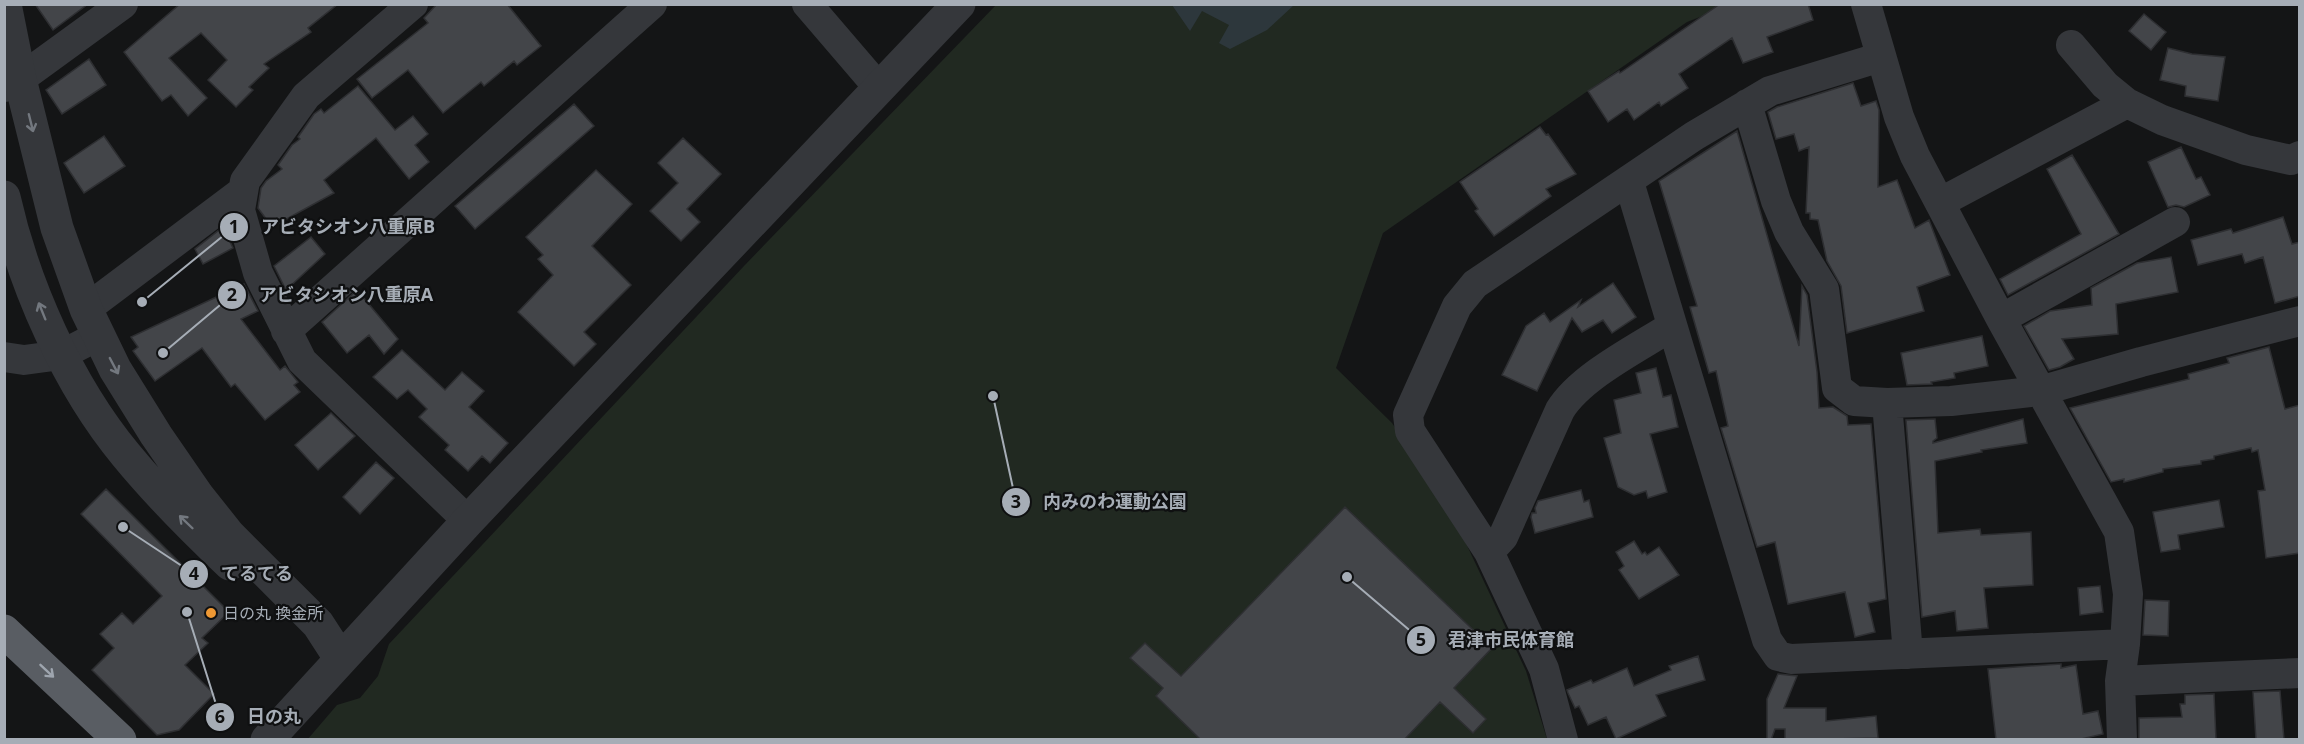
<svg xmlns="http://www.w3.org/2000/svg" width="2304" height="744" viewBox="0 0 2304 744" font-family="'Open Sans','Noto Sans JP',sans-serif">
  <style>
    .green { fill: #212921 }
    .water { fill: #2d373c }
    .building { fill: #434549; stroke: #2e2f32; stroke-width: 1.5 }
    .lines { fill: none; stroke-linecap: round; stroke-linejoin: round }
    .minor { stroke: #35373b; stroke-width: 30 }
    .tertiary { stroke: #35373b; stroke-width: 33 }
    .trunk { stroke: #595d63; stroke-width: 33 }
    .oneway { stroke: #73787f }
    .oneway2 { stroke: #9ea5ae }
    .poi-dot { fill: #ee9834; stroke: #0f1011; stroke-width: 2 }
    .labels { text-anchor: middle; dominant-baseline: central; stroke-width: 4.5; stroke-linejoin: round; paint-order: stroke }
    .poi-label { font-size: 16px; fill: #a6adb6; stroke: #0f1011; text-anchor: start }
    .leader { fill: none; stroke: #a6adb6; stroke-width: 2 }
    .callout-dot { fill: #a6adb6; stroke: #0f1011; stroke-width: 2 }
    .mark-label { font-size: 18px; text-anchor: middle; font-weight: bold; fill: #111 }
    .callout-label { font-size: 18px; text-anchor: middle; font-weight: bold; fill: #a6adb6; stroke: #0f1011; stroke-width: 4.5; stroke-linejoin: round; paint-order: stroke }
  </style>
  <rect width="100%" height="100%" fill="#141516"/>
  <path class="green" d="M996,5H1731L1687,22L1383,233L1336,368L1392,423L1448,505L1526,671L1547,739L307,740L337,705L360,698L378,676L389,644L744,266Z"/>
  <path class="water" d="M1172,5H1294L1267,30L1230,49L1219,43L1229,25L1202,11L1190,31Z"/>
  <path class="building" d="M35,4H88L53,30Z
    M180,4H338L308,28L311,32L264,64L269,68L249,87L253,90L236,107L208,80L227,60L201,33L169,58L207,98L188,116L171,95L162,101L124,52Z
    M437,4H507L541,46L517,65L514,61L484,86L481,82L443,113L408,70L372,98L357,79L428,23L424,18Z
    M1720,4H1808L1813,20L1767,37L1773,52L1743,63L1732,38L1679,74L1688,88L1661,106L1659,102L1634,120L1627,109L1608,122L1588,91L1619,71L1620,73Z
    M2144,14L2166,32L2151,50L2129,31Z
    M2168,48L2192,54L2225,57L2218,101L2185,96L2186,86L2160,80Z
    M89,59L106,85L62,114L46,90Z
    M1853,83L1861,106L1876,101L1879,110L1878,187L1897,180L1915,228L1929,220L1950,275L1917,287L1924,311L1847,333L1841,286L1827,261L1818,220L1810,219V213H1806L1809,147L1799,151L1794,134L1776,139L1768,112L1777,107Z
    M358,86L395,130L413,116L428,134L415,145L429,162L409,179L376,138L324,180L334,193L272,227L258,208L261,188L266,181L282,169L278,165L292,145L300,139L298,137L314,114L321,109L324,113Z
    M574,104L594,126L475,229L455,206Z
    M1540,127L1546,135L1548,134L1576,174L1546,189L1551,196L1494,236L1475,211L1478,209L1460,182Z
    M1737,131L1799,346L1802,286L1807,295L1817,372L1819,408L1833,407L1847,416L1848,425L1871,424L1886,599L1868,603L1875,632L1855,637L1845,592L1788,604L1775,542L1757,547L1721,428L1728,426L1716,371L1709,373L1690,307L1697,306L1659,181Z
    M104,136L125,166L84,193L64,163Z
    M683,138L721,174L687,209L700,222L681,241L650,211L678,183L658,163Z
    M2181,147L2196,179L2201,177L2210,195L2184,207L2176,205L2168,207L2148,162Z
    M2072,155L2119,234L2008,295L2000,279L2081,234L2047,169Z
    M596,170L632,204L592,246L631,285L584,332L596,344L574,366L518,312L553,275L538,259L543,255L526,237Z
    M2283,217L2292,244L2300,242V296L2275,303L2263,257L2245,263L2242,254L2198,265L2191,240L2231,229L2233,233Z
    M223,227L233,248L203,264L195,249Z
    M311,237L325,254L286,290L274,266Z
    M2171,257L2178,292L2116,304L2118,334L2062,339L2074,359L2060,367L2049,370L2024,326L2050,311L2092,305L2091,288L2137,263Z
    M1613,283L1636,317L1612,333L1603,320L1582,332L1572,318L1537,391L1502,375L1526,326L1544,313L1550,322L1581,300L1578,307Z
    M244,284L258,311L241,319L280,370L285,366L298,382L294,385L300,392L265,420L235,384L231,387L202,348L155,381L133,351L138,347L131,337Z
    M357,290L398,339L384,354L369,335L347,353L322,322Z
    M1982,336L1988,366L1954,373L1955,378L1931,382L1932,384L1907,385L1901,353Z
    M2269,347L2285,409L2300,405V553L2266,558L2258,491L2265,490L2258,450L2252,452L2251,448L2214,456V459L2201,461V464L2163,469V472L2124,482V479L2111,482L2070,408L2189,379L2188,374L2229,363L2227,358Z
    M402,350L445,390L462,372L484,391L469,407L508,443L490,463L482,456L468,471L445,450L449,445L419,417L427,409L408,390L397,399L373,377Z
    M1656,368L1663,397L1671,395L1678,427L1650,434L1667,492L1648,498L1646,491L1634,495L1618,487L1604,438L1621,433L1614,400L1641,393L1636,373Z
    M331,413L355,436L318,470L295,445Z
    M1935,419L1937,438L1933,441V443L2023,419L2027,443L1981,450L1982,452L1935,461L1938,533L1980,529L1981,535L2031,532L2033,585L1984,588L1988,628L1957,631L1955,611L1922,617L1906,420Z
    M376,462L394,478L360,514L343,497Z
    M106,489L229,612L202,638L208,643L185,665L214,694L179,730L157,735L92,670L114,648L100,634L122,613L133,624L162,596L81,514Z
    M1581,490L1584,502L1589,500L1593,517L1535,533L1531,517L1532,513H1536L1535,508L1538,501Z
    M2219,500L2224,527L2178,535L2180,549L2161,552L2153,512Z
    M1345,507L1492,648L1454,688L1486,719L1473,733L1440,702L1404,740H1201L1156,696L1163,688L1130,658L1145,643L1181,676Z
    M1634,541L1642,554L1645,552L1647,555L1659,547L1679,575L1639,599L1619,570L1624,566L1616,552Z
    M2100,586L2103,612L2080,615L2078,588Z
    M2145,600L2169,601L2168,636L2143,635Z
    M1698,656L1705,680L1656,695L1666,716L1616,739L1606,717L1588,725L1579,706L1575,708L1568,693L1567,690L1591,680L1593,683L1627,668L1634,686L1671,670L1669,666Z
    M2061,664V668L2076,665L2083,714L2098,711L2103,734L2077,740H1996L1988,669Z
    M1778,674L1797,676L1784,708H1826V721L1876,716L1878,738L1785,740V729H1775L1771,740H1767V699Z
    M2280,691L2284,740H2256L2253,692Z
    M2214,694L2216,740H2139V718L2182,717L2180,704H2185V695Z"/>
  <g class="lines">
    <path class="minor" d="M413,4L306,96L245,181L240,210L258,273L302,361L468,521
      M807,4L879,88
      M1866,4L1899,117L1915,156L2001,319L2119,532L2128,594L2125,644L2120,681L2122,740
      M2071,45L2105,85L2127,103L2162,120L2246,150L2291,160L2300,156
      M4,87L20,79L123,4
      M1747,104L1776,201L1789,232L1824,289L1837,388L1854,401L1887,403L1951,401L2040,391L2141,362L2300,321
      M1629,182L1767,640L1778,656L1791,659L2125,644
      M1941,202L2127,103
      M86,309L243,191
      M2001,319L2175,222
      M286,331L652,4
      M4,357L24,360L61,355L98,336
      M1887,403L1908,654
      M1489,552L1503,537L1560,410C1581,376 1638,348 1672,326
      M2120,681L2300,673
      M1563,740L1544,669L1489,552L1410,431L1408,415L1457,306L1475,284L1694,136L1770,91L1881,57"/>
    <path class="tertiary" d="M5,4L20,79L57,228L86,309L115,369L156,435L198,496L229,535L318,624L340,658
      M4,197C24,286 68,385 126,455C158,494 193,529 230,564
      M267,740L468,521L959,4"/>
    <path class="trunk" d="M4,631L120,740"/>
  </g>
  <defs><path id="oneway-shaft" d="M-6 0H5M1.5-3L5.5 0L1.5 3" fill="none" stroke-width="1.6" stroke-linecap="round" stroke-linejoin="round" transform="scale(1.5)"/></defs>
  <g class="oneway">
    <use href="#oneway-shaft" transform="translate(31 123) rotate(76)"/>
    <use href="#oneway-shaft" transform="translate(42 311) rotate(-112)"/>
    <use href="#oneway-shaft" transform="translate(114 366) rotate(62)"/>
    <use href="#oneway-shaft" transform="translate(186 522) rotate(-136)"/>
  </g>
  <use class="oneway2" href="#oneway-shaft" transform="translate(47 671) rotate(43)"/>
  <circle class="poi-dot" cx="211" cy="613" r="6"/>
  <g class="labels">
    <g class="poi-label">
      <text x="223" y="613">日の丸 換金所</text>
    </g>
  </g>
  <path class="leader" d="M142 302L234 227M163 353L232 295M993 396L1016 502M123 527L194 574M1347 577L1421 640M187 612L220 717"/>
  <g class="callout-dot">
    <circle cx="142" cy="302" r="6"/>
    <circle cx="163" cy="353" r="6"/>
    <circle cx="993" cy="396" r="6"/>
    <circle cx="123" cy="527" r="6"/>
    <circle cx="1347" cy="577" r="6"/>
    <circle cx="187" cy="612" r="6"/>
    <circle cx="234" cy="227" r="15"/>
    <circle cx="232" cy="295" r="15"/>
    <circle cx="1016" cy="502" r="15"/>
    <circle cx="194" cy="574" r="15"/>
    <circle cx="1421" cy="640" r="15"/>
    <circle cx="220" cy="717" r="15"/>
  </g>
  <g class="mark-label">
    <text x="234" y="233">1</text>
    <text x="232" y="301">2</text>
    <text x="1016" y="508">3</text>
    <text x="194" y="580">4</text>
    <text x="1421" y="646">5</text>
    <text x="220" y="723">6</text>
  </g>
  <g class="callout-label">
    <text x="348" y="233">アビタシオン八重原B</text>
    <text x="346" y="301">アビタシオン八重原A</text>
    <text x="1115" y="508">内みのわ運動公園</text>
    <text x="257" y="580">てるてる</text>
    <text x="1511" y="646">君津市民体育館</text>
    <text x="274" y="723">日の丸</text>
  </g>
  <rect width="2304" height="744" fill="none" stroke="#a6adb6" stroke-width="12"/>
</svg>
